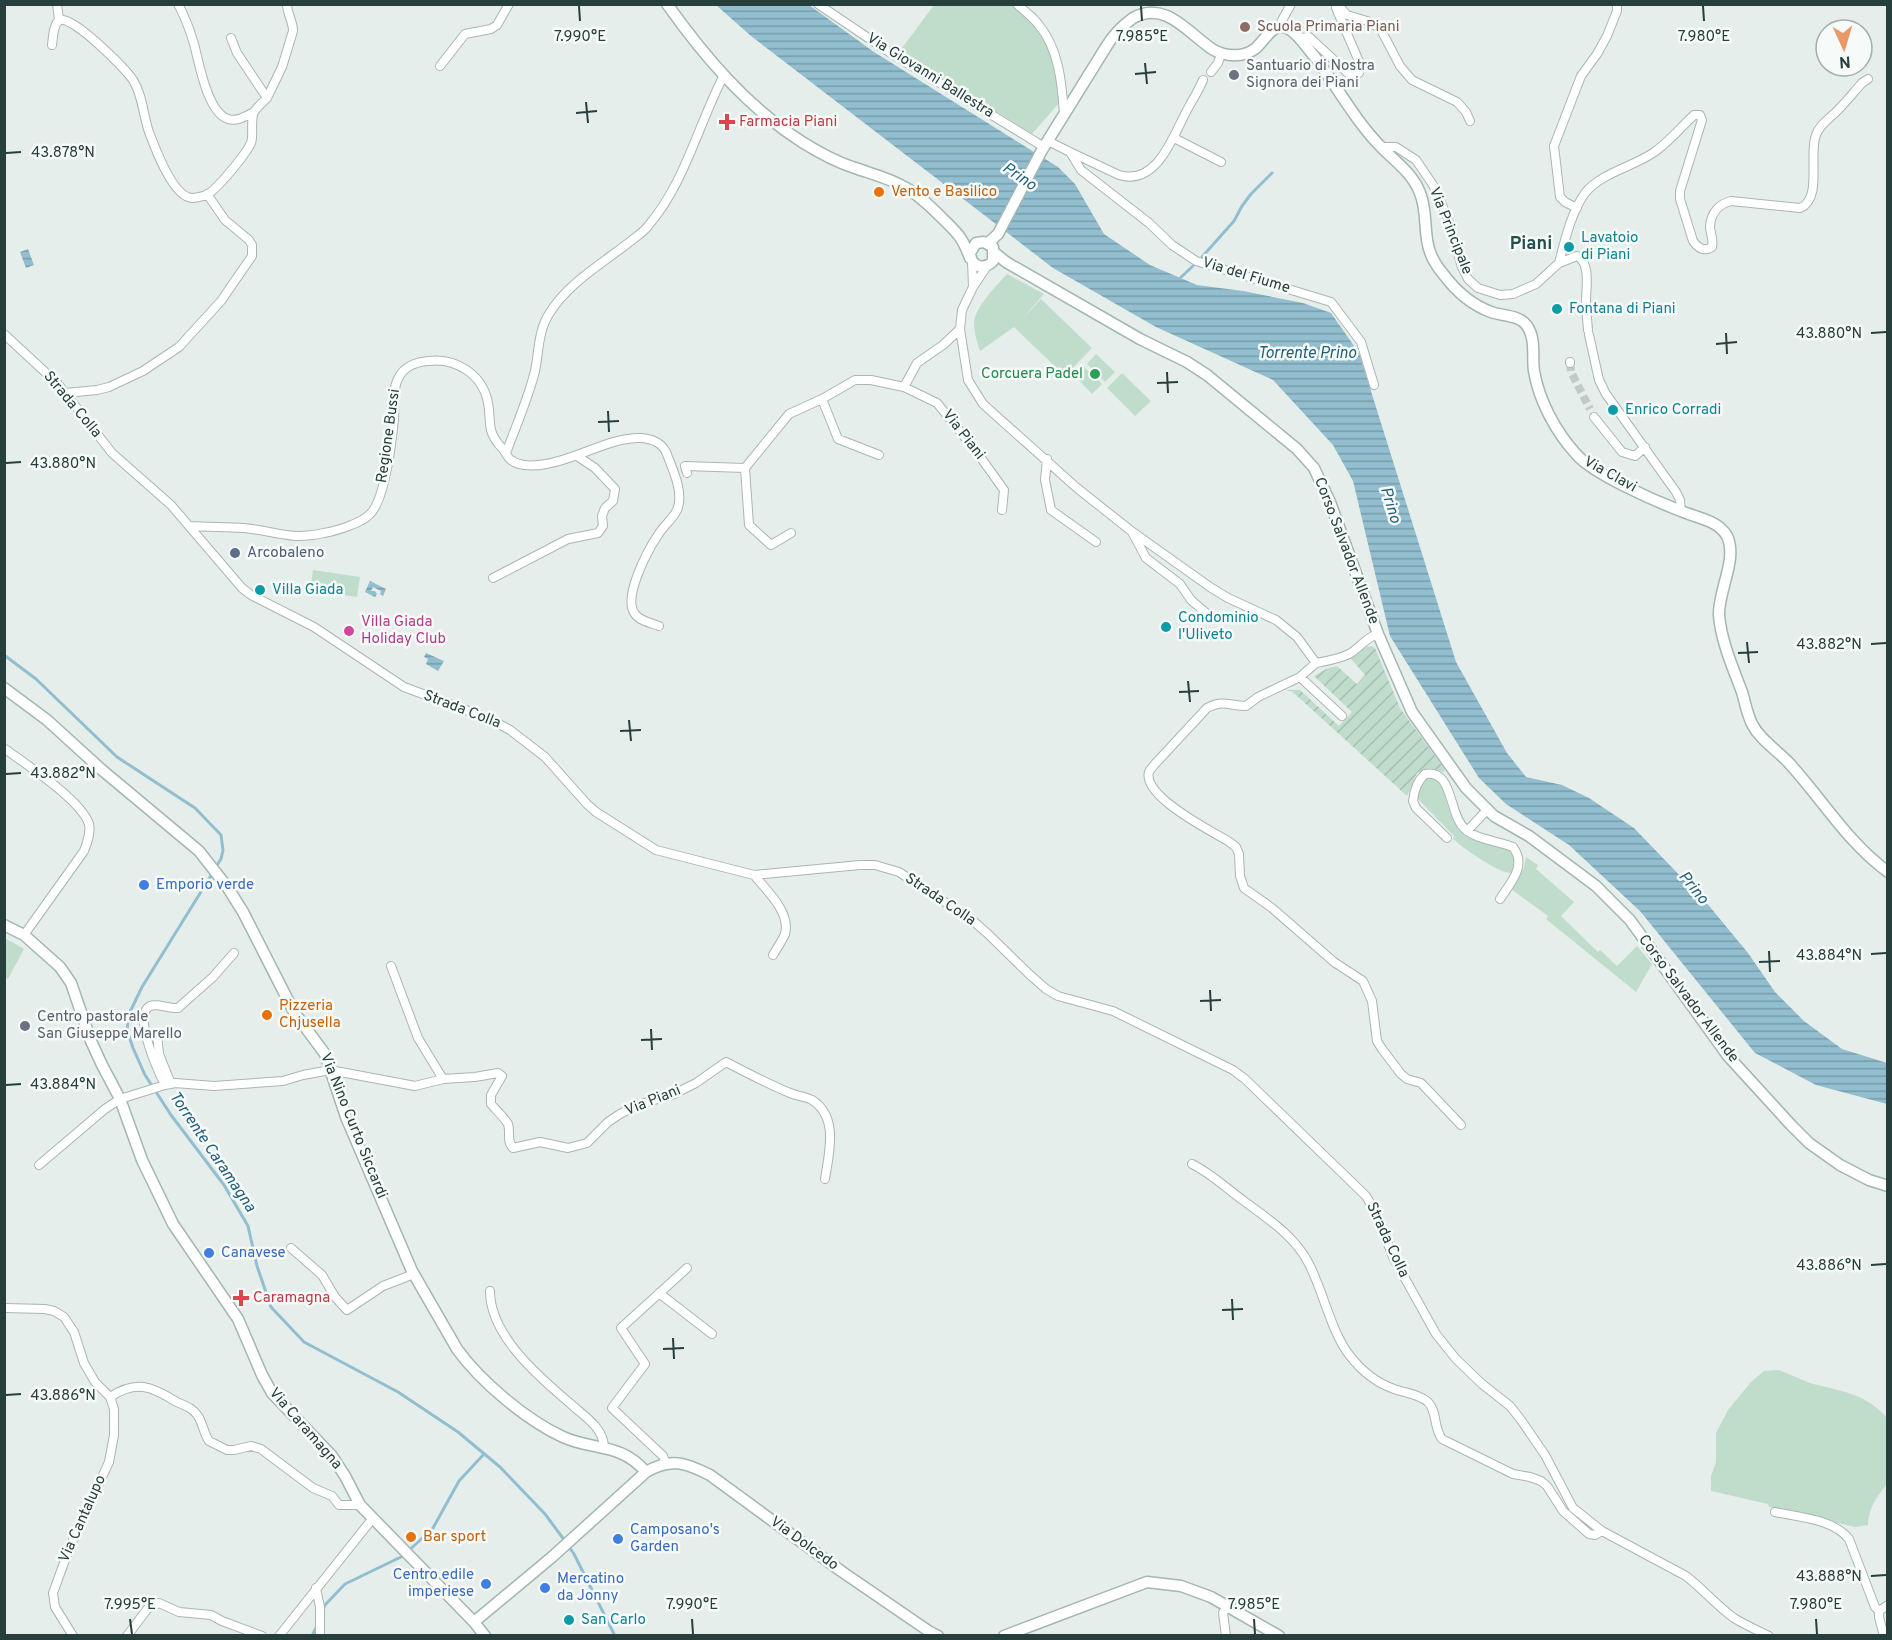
<svg xmlns="http://www.w3.org/2000/svg" width="1892" height="1640" viewBox="0 0 1892 1640" font-family="Overpass,sans-serif">
  <style>
    .green { fill: #c0ddcc }
    .garden { fill: url(#garden-furrows) }
    .water { fill: url(#water-rules) }
    .lines { fill: none; stroke-linecap: round; stroke-linejoin: round }
    .stream { stroke: #92becf; stroke-width: 3 }
    .street-tunnel { stroke: #c0cbc8; stroke-width: 8; stroke-dasharray: 8 4; stroke-linecap: butt }
    .street-casing { stroke: #a9b6b3; stroke-width: 10 }
    .secondary-casing { stroke: #a2b6b2; stroke-width: 13 }
    .street { stroke: #fff; stroke-width: 8 }
    .secondary { stroke: #fff; stroke-width: 10 }
    .ticks { fill: none; stroke: #263f3c; stroke-width: 2 }
    .education-dot { fill: #8d6e63; stroke: #f6faf9; stroke-width: 2 }
    .worship-dot { fill: #6b7280; stroke: #f6faf9; stroke-width: 2 }
    .health-dot { fill: #e0444e; stroke: #f6faf9; stroke-width: 2 }
    .food-dot { fill: #e8710a; stroke: #f6faf9; stroke-width: 2 }
    .culture-dot { fill: #0f9aa8; stroke: #f6faf9; stroke-width: 2 }
    .leisure-dot { fill: #2e9e5b; stroke: #f6faf9; stroke-width: 2 }
    .service-dot { fill: #5c6f8a; stroke: #f6faf9; stroke-width: 2 }
    .hotel-dot { fill: #d1479c; stroke: #f6faf9; stroke-width: 2 }
    .shop-dot { fill: #3f7fe0; stroke: #f6faf9; stroke-width: 2 }
    .labels { text-anchor: middle; dominant-baseline: central; stroke-width: 5; stroke-linejoin: round; paint-order: stroke }
    .education-label { font-size: 15px; fill: #785e54; stroke: #f6faf9; text-anchor: start }
    .worship-label { font-size: 15px; fill: #5b616d; stroke: #f6faf9; text-anchor: start }
    .street-label { font-size: 15px; fill: #263f3c; stroke: #f6faf9 }
    .health-label { font-size: 15px; fill: #be3a42; stroke: #f6faf9; text-anchor: start }
    .food-label { font-size: 15px; fill: #c56008; stroke: #f6faf9; text-anchor: start }
    .culture-label { font-size: 15px; fill: #0d838f; stroke: #f6faf9; text-anchor: start }
    .leisure-label { font-size: 15px; fill: #27864d; stroke: #f6faf9; text-anchor: end }
    .service-label { font-size: 15px; fill: #4e5e75; stroke: #f6faf9; text-anchor: start }
    .hotel-label { font-size: 15px; fill: #b23c85; stroke: #f6faf9; text-anchor: start }
    .shop-label { font-size: 15px; fill: #366cbe; stroke: #f6faf9; text-anchor: start }
    .water-label { font-size: 16px; font-style: italic; fill: #225f78; stroke: #f6faf9 }
    .quarter-label { font-size: 18px; font-weight: bold; fill: #22514b; stroke: #f6faf9 }
    .ticks-label { font-size: 15px; text-anchor: middle; fill: #263f3c; stroke: #f6faf9; stroke-width: 5; stroke-linejoin: round; paint-order: stroke }
  </style>
  <defs>
    <pattern id="garden-furrows" width="10" height="10" patternUnits="userSpaceOnUse" patternTransform="scale(1.5)"><rect width="10" height="10" fill="#c0ddcc"/><path d="M-1 1l2-2M0 10L10 0M9 11l2-2" fill="none" stroke="#a5bfb0"/></pattern>
    <pattern id="water-rules" width="6" height="5" patternUnits="userSpaceOnUse" patternTransform="scale(1.5)"><rect width="6" height="5" fill="#92becf"/><path d="M0 2.5h6" fill="none" stroke="#779ca9"/></pattern>
  </defs>
  <rect width="100%" height="100%" fill="#e6eeeb"/>
  <path class="green" d="M934,5H1014C1021,11 1029,17 1036,25C1054,45 1056,76 1059,103L1032,134L899,52Z
    M1007,274L1044,294L1022,319L1041,299L1092,348L1065,376L1014,327L980,351C977,342 974,332 974,322C976,306 997,285 1007,274Z
    M1096,354L1115,372L1105,382L1087,364Z
    M1083,366L1102,384L1092,394L1074,375Z
    M1122,373L1151,401L1135,416L1107,388Z
    M313,570L360,577L357,597L310,590Z
    M1428,777L1438,779C1449,801 1449,832 1476,841C1488,845 1502,844 1512,852L1516,862L1511,873C1498,873 1463,848 1453,839L1454,836L1417,798L1423,781Z
    M1526,857L1538,865L1536,869L1574,902L1561,916L1598,952L1600,950L1617,966L1637,946L1652,964L1636,992L1546,919L1548,916L1511,889L1524,868Z
    M5,938L24,949L8,979L5,977Z
    M1779,1370C1789,1374 1800,1379 1810,1383C1840,1391 1866,1393 1887,1418V1484C1877,1497 1868,1508 1868,1525L1855,1527L1769,1507L1768,1504L1711,1491V1476L1716,1462V1433L1728,1410L1751,1382L1764,1371Z"/>
  <path class="garden" d="M1372,646L1375,648L1400,708L1445,770L1443,772L1430,768L1417,773L1407,796L1296,695L1291,691L1285,690H1300L1339,726L1352,712L1314,676L1326,669L1337,666L1357,684L1365,675L1351,659L1366,647Z"/>
  <path class="water" d="M716,5H809L874,52L1058,167L1075,184L1104,234L1150,265L1197,285L1243,291L1303,303L1331,313L1359,353L1456,662L1507,753L1526,777L1562,785L1589,798L1634,828L1710,907L1748,953L1775,992L1804,1021L1842,1049L1887,1063V1104L1816,1085L1755,1053L1640,911L1569,845L1506,804L1479,778L1390,636L1353,481L1333,445L1273,380L1156,327L1053,268L751,36Z
    M28,249L34,265L26,268L20,252Z
    M370,581L386,589L383,596L380,594L381,591L373,587L371,591H375L377,594L375,597L365,592Z
    M426,653L444,661L438,671L426,664L428,659L424,657Z"/>
  <g class="lines">
    <path class="stream" d="M1202,257L1234,221L1242,206L1251,194L1272,173
      M1179,279L1193,266
      M4,655L36,679L117,757L195,808L221,835L223,850L221,859L215,868
      M212,874L142,987L129,1014L127,1030L133,1048L145,1075L171,1115L224,1185L248,1226L257,1266L271,1307L304,1342L398,1392L458,1432L500,1467L545,1514L565,1541
      M569,1547L574,1554L615,1636
      M322,1612L325,1605L345,1584L403,1556L433,1528L459,1481L484,1454
      M312,1636L318,1624"/>
    <path class="street-tunnel" d="M1570,363L1571,372L1590,409"/>
    <g class="street-casing">
      <path id="street" d="M57,4L59,20
        M178,4C185,17 190,30 194,44C199,62 207,112 228,119C237,122 246,116 254,112
        M818,4L886,50L1044,147
        M1017,4C1024,11 1033,17 1038,24C1059,48 1062,84 1064,114
        M1337,4L1347,15L1367,21L1380,28L1400,66L1412,80L1457,102L1466,112L1470,121
        M1279,26L1291,4
        M231,38L237,53L267,98L282,67L293,31C293,21 287,14 287,4
        M1300,38L1309,37L1350,75H1355L1359,73L1361,66L1336,8
        M52,45C53,39 53,23 60,20C73,16 125,68 133,80C143,96 143,115 149,132C155,148 173,197 192,198C196,198 203,196 206,195C216,191 246,154 251,143C254,134 250,121 254,112C257,107 263,102 267,98
        M440,66L465,34L491,29L497,25L509,4
        M1211,72L1218,63L1221,54
        M1174,138L1221,162
        M1048,141L1070,152L1081,170L1149,223L1172,245L1196,261L1331,302L1361,342L1374,385
        M1382,147H1396L1416,160L1433,185L1447,216L1462,267L1468,279L1478,288L1500,295L1513,294L1536,284L1559,263L1577,256C1591,263 1586,288 1586,302
        M1070,152L1119,175C1156,186 1172,139 1185,114C1191,102 1198,92 1203,80
        M1577,208L1565,202L1560,197L1554,146L1581,76L1597,54L1607,36L1617,11V4
        M972,261L973,287
        M1559,263C1565,240 1571,213 1585,193C1601,173 1632,167 1653,153C1668,143 1681,127 1694,115H1700L1702,120L1680,191V199L1693,241C1698,248 1704,252 1712,247C1714,239 1710,234 1710,226C1711,213 1719,204 1731,201L1800,208C1823,199 1808,154 1816,135C1819,125 1830,118 1837,111C1846,102 1854,92 1862,83L1868,79
        M987,266L973,287L962,310L960,329L968,380L983,404L1077,488L1130,530L1210,587L1228,598L1276,620L1297,637L1316,663C1327,661 1339,659 1349,654C1360,648 1366,637 1378,634
        M1586,307L1588,330
        M4,334L58,384L112,453L171,505L242,588L251,595L314,627L404,687L490,719L510,730L545,757L587,804L596,812L656,850L754,875L860,865H875L899,872L972,920L988,934L1029,974L1046,989L1058,996L1113,1011L1233,1070L1245,1079L1366,1196L1378,1217L1393,1257L1436,1334L1456,1359L1482,1384L1510,1406L1521,1420L1545,1455L1573,1508L1602,1531L1686,1576C1703,1589 1717,1606 1734,1618C1745,1625 1757,1630 1769,1636
        M1589,335L1599,380L1606,394L1676,492L1680,500L1681,511
        M1570,362V363
        M904,387L917,363L943,345L960,329
        M65,393L97,390L109,387L143,371L179,347L221,301L252,256V245L249,240L225,220L207,194
        M822,399L838,439L879,455
        M1594,417L1622,452L1635,456L1645,447
        M506,453C516,426 528,399 535,371C539,352 538,331 549,314C566,285 601,264 627,244C634,238 643,233 648,226C685,183 698,125 724,75
        M1047,459L1045,480L1051,510L1096,542
        M745,468L749,525L771,545L791,533
        M687,473L685,466L745,468L789,414L822,399L855,380H871L904,387L937,403L976,451L1004,490L1002,510
        M190,526C208,527 226,527 244,528C275,531 292,541 324,533C336,531 362,523 370,514C385,500 392,440 394,419C395,406 392,390 398,379C403,367 416,362 428,361C456,357 483,375 488,403C490,412 489,421 491,430C493,438 498,444 503,449C505,452 508,458 511,460C520,467 536,466 546,464C577,459 611,437 641,438C655,439 664,444 668,457C674,472 684,495 677,510C673,519 663,526 658,535C648,550 622,598 635,614C640,621 651,623 659,626
        M1132,532L1146,558L1180,584L1191,600L1212,618
        M493,578L568,539L598,533L603,526L602,516L605,508L613,501L615,489L595,468L577,456
        M1316,663L1300,677L1258,697L1246,706C1229,706 1224,699 1207,708L1155,764C1153,767 1150,769 1149,772C1142,796 1211,831 1228,841L1236,847L1239,854L1240,876L1244,888L1272,908L1334,962L1363,981L1372,1001L1377,1041L1382,1049L1401,1074L1407,1079L1421,1083L1461,1125
        M1300,677L1342,716
        M5,749C27,765 81,800 89,824C91,833 87,843 84,851L24,935
        M1467,831L1487,810
        M1447,838L1416,808L1413,801C1414,791 1417,781 1425,774C1454,769 1448,814 1465,829C1477,840 1499,841 1513,847C1527,866 1511,882 1500,899
        M754,875C766,890 791,912 785,934C782,941 777,948 773,955
        M391,966L418,1038L443,1079
        M162,1034L157,1035L159,1054L171,1084
        M165,1085C159,1073 132,1015 150,1006C158,1003 169,1009 178,1008L213,977L234,953
        M1192,1164C1212,1174 1226,1188 1244,1201C1268,1219 1295,1236 1309,1264C1323,1291 1332,1334 1350,1356C1361,1370 1377,1383 1394,1389C1405,1393 1419,1394 1428,1402C1438,1413 1433,1427 1442,1439L1513,1474L1530,1477L1541,1481L1547,1486L1563,1511L1589,1534L1595,1535L1602,1531
        M39,1165L105,1109L120,1099L165,1085L175,1083L214,1086L283,1081L303,1075L330,1070L415,1086L443,1079L475,1077L498,1073L502,1076L491,1095V1104C496,1110 504,1117 508,1124C511,1133 506,1141 513,1148L540,1142L568,1148L587,1143L608,1122L620,1114L638,1105L674,1094L696,1083L726,1062C747,1073 768,1084 790,1093C797,1096 805,1096 812,1100C839,1117 829,1153 825,1179
        M291,1248L322,1275L335,1297L347,1310L383,1286L414,1274
        M490,1291C490,1336 540,1378 572,1405C585,1417 604,1428 604,1448
        M659,1293L712,1334
        M4,1308L45,1309L54,1311L64,1317L74,1332L84,1363L95,1382L110,1397L114,1409V1435L109,1462L69,1549L53,1593L55,1607L73,1636
        M110,1397C136,1380 151,1386 175,1401C184,1406 191,1406 198,1416C203,1424 204,1434 209,1441L227,1450H234L251,1446L261,1449L313,1488L332,1496L339,1505H360
        M666,1464L663,1456L612,1408L645,1364L621,1328L687,1268
        M1775,1512C1799,1517 1833,1519 1849,1539L1875,1607L1879,1611
        M316,1588L320,1607V1636
        M127,1636L148,1608L159,1603L179,1612L211,1615L222,1621L262,1636
        M279,1636L373,1518
        M1226,1636L1223,1613L1227,1606
        M1884,1636L1879,1617V1611L1888,1605"/>
    </g>
    <g class="secondary-casing">
      <path id="secondary" d="M667,4C704,56 747,107 802,142C818,152 836,162 855,168C872,174 890,178 906,188C919,195 931,207 941,217C957,233 962,236 970,258
        M988,243L998,234L1042,150L1106,47C1113,35 1122,26 1133,18C1165,0 1187,32 1212,49C1225,57 1244,58 1256,48C1267,38 1275,18 1292,31C1301,38 1307,48 1314,56C1337,86 1355,121 1382,148C1396,162 1413,174 1420,193C1428,212 1423,234 1430,252C1433,261 1438,268 1444,275C1456,291 1472,305 1491,312C1502,316 1520,315 1527,326C1536,338 1532,357 1534,371C1539,401 1556,432 1576,454C1593,474 1655,501 1681,511C1697,518 1718,520 1727,536C1738,559 1718,591 1719,615C1721,641 1733,668 1742,692C1745,702 1747,714 1752,724C1760,740 1777,750 1789,763C1822,799 1848,843 1888,872
        M993,247L984,242L976,243L970,253C971,267 984,271 993,261V249
        M995,253L1006,262L1140,339L1187,362L1207,375L1297,449L1314,468L1330,502L1378,634L1412,712L1466,788L1494,816L1529,836L1596,886L1630,920L1728,1056L1791,1125L1809,1143L1840,1165L1869,1180L1888,1186
        M4,688L47,720L102,770L199,851L228,888L243,912L294,1012L325,1054L346,1117L412,1271L457,1349C480,1381 526,1420 563,1437C594,1451 620,1442 646,1472
        M4,925L24,935L60,967L71,983L91,1041L102,1065L120,1099L142,1160L173,1224L238,1319L262,1375L272,1393L332,1456L345,1476L360,1505L474,1622L485,1636
        M474,1622L552,1557L646,1472C671,1457 686,1463 710,1475L841,1571L930,1632L938,1636
        M1004,1636L1147,1582L1181,1586L1211,1597L1279,1636"/>
    </g>
    <use href="#street" class="street"/>
    <use href="#secondary" class="secondary"/>
  </g>
  <path class="ticks" d="M579,6L580,21M1141,6L1142,21M1703,6L1704,21M1145,63L1147,84M1135,74L1156,72M586,102L588,123M576,113L597,111M6,153L21,152M1726,333L1727,354M1871,333L1886,332M1716,344L1737,342M1167,372L1168,393M1157,383L1178,382M608,411L609,432M598,422L619,421M6,463L21,462M1747,642L1749,663M1871,644L1886,643M1738,653L1758,652M1188,681L1190,702M1179,692L1199,691M629,720L631,741M620,731L641,730M6,774L21,773M1769,951L1770,972M1871,954L1886,953M1759,962L1780,961M1210,990L1211,1011M1200,1001L1221,1000M651,1029L652,1050M641,1040L662,1039M6,1085L21,1084M1871,1265L1886,1264M1232,1299L1233,1320M1222,1310L1243,1309M673,1338L674,1359M663,1349L684,1348M6,1395L21,1394M1871,1576L1886,1575M130,1619L132,1634M692,1619L693,1634M1254,1619L1255,1634M1816,1619L1817,1634"/>
  <circle class="education-dot" cx="1245" cy="27" r="6"/>
  <g class="worship-dot">
    <circle cx="1234" cy="75" r="6"/>
    <circle cx="25" cy="1026" r="6"/>
  </g>
  <g class="health-dot">
    <path d="M724 113h6v6h6v6h-6v6h-6v-6h-6v-6h6z"/>
    <path d="M238 1289h6v6h6v6h-6v6h-6v-6h-6v-6h6z"/>
  </g>
  <g class="food-dot">
    <circle cx="879" cy="192" r="6"/>
    <circle cx="267" cy="1015" r="6"/>
    <circle cx="411" cy="1537" r="6"/>
  </g>
  <g class="culture-dot">
    <circle cx="1569" cy="247" r="6"/>
    <circle cx="1557" cy="309" r="6"/>
    <circle cx="1613" cy="410" r="6"/>
    <circle cx="260" cy="590" r="6"/>
    <circle cx="1166" cy="627" r="6"/>
    <circle cx="569" cy="1620" r="6"/>
  </g>
  <circle class="leisure-dot" cx="1095" cy="374" r="6"/>
  <circle class="service-dot" cx="235" cy="553" r="6"/>
  <circle class="hotel-dot" cx="349" cy="631" r="6"/>
  <g class="shop-dot">
    <circle cx="144" cy="885" r="6"/>
    <circle cx="209" cy="1253" r="6"/>
    <circle cx="618" cy="1539" r="6"/>
    <circle cx="486" cy="1584" r="6"/>
    <circle cx="545" cy="1588" r="6"/>
  </g>
  <g class="labels">
    <g class="education-label">
      <text x="1257" y="27">Scuola Primaria Piani</text>
    </g>
    <g class="worship-label">
      <text x="1246" y="66">Santuario di Nostra<tspan x="1246" dy="17">Signora dei Piani</tspan></text>
      <text x="37" y="1017">Centro pastorale<tspan x="37" dy="17">San Giuseppe Marello</tspan></text>
    </g>
    <g class="street-label">
      <text transform="translate(930 76) rotate(32)">Via Giovanni Ballestra</text>
      <text transform="translate(1450 231) rotate(68)">Via Principale</text>
      <text transform="translate(1246 276) rotate(17)">Via del Fiume</text>
      <text transform="translate(72 405) rotate(50)">Strada Colla</text>
      <text transform="translate(963 435) rotate(52)">Via Piani</text>
      <text transform="translate(389 436) rotate(-82)">Regione Bussi</text>
      <text transform="translate(1610 475) rotate(29)">Via Clavi</text>
      <text transform="translate(1346 551) rotate(69)">Corso Salvador Allende</text>
      <text transform="translate(462 710) rotate(21)">Strada Colla</text>
      <text transform="translate(940 900) rotate(34)">Strada Colla</text>
      <text transform="translate(1688 999) rotate(53)">Corso Salvador Allende</text>
      <text transform="translate(653 1101) rotate(-22)">Via Piani</text>
      <text transform="translate(353 1126) rotate(68)">Via Nino Curto Siccardi</text>
      <text transform="translate(1387 1240) rotate(65)">Strada Colla</text>
      <text transform="translate(305 1429) rotate(49)">Via Caramagna</text>
      <text transform="translate(83 1519) rotate(-66)">Via Cantalupo</text>
      <text transform="translate(804 1544) rotate(36)">Via Dolcedo</text>
    </g>
    <g class="health-label">
      <text x="739" y="122">Farmacia Piani</text>
      <text x="253" y="1298">Caramagna</text>
    </g>
    <g class="food-label">
      <text x="891" y="192">Vento e Basilico</text>
      <text x="279" y="1006">Pizzeria<tspan x="279" dy="17">Chjusella</tspan></text>
      <text x="423" y="1537">Bar sport</text>
    </g>
    <g class="culture-label">
      <text x="1581" y="238">Lavatoio<tspan x="1581" dy="17">di Piani</tspan></text>
      <text x="1569" y="309">Fontana di Piani</text>
      <text x="1625" y="410">Enrico Corradi</text>
      <text x="272" y="590">Villa Giada</text>
      <text x="1178" y="618">Condominio<tspan x="1178" dy="17">l'Uliveto</tspan></text>
      <text x="581" y="1620">San Carlo</text>
    </g>
    <g class="leisure-label">
      <text x="1083" y="374">Corcuera Padel</text>
    </g>
    <g class="service-label">
      <text x="247" y="553">Arcobaleno</text>
    </g>
    <g class="hotel-label">
      <text x="361" y="622">Villa Giada<tspan x="361" dy="17">Holiday Club</tspan></text>
    </g>
    <g class="shop-label">
      <text x="156" y="885">Emporio verde</text>
      <text x="221" y="1253">Canavese</text>
      <text x="630" y="1530">Camposano's<tspan x="630" dy="17">Garden</tspan></text>
      <text x="474" y="1575" text-anchor="end">Centro edile<tspan x="474" dy="17">imperiese</tspan></text>
      <text x="557" y="1579">Mercatino<tspan x="557" dy="17">da Jonny</tspan></text>
    </g>
    <g class="water-label">
      <text transform="translate(1019 177) rotate(34)">Prino</text>
      <text x="1307" y="354">Torrente Prino</text>
      <text transform="translate(1390 505) rotate(73)">Prino</text>
      <text transform="translate(1693 888) rotate(51)">Prino</text>
      <text transform="translate(212 1152) rotate(56)">Torrente Caramagna</text>
    </g>
    <g class="quarter-label">
      <text x="1531" y="244">Piani</text>
    </g>
  </g>
  <g class="ticks-label">
    <text x="580" y="41">7.990°E</text>
    <text x="1142" y="41">7.985°E</text>
    <text x="1704" y="41">7.980°E</text>
    <text x="63" y="157">43.878°N</text>
    <text x="1829" y="338">43.880°N</text>
    <text x="63" y="468">43.880°N</text>
    <text x="1829" y="649">43.882°N</text>
    <text x="63" y="778">43.882°N</text>
    <text x="1829" y="960">43.884°N</text>
    <text x="63" y="1089">43.884°N</text>
    <text x="1829" y="1270">43.886°N</text>
    <text x="63" y="1400">43.886°N</text>
    <text x="1829" y="1581">43.888°N</text>
    <text x="130" y="1609">7.995°E</text>
    <text x="692" y="1609">7.990°E</text>
    <text x="1254" y="1609">7.985°E</text>
    <text x="1816" y="1609">7.980°E</text>
  </g>
  <rect width="1892" height="1640" fill="none" stroke="#263f3c" stroke-width="12"/>
  <g transform="translate(1844 48) rotate(176)"><circle r="28" fill="#f6faf9" stroke="#a3afad" stroke-width="1.5"/>
  <path d="M0-4.5L10 22L0 15L-10 22Z" fill="#ea9868"/>
  <text y="-9" font-size="16" font-weight="bold" text-anchor="middle" fill="#263f3c">N</text>
  </g>
</svg>
